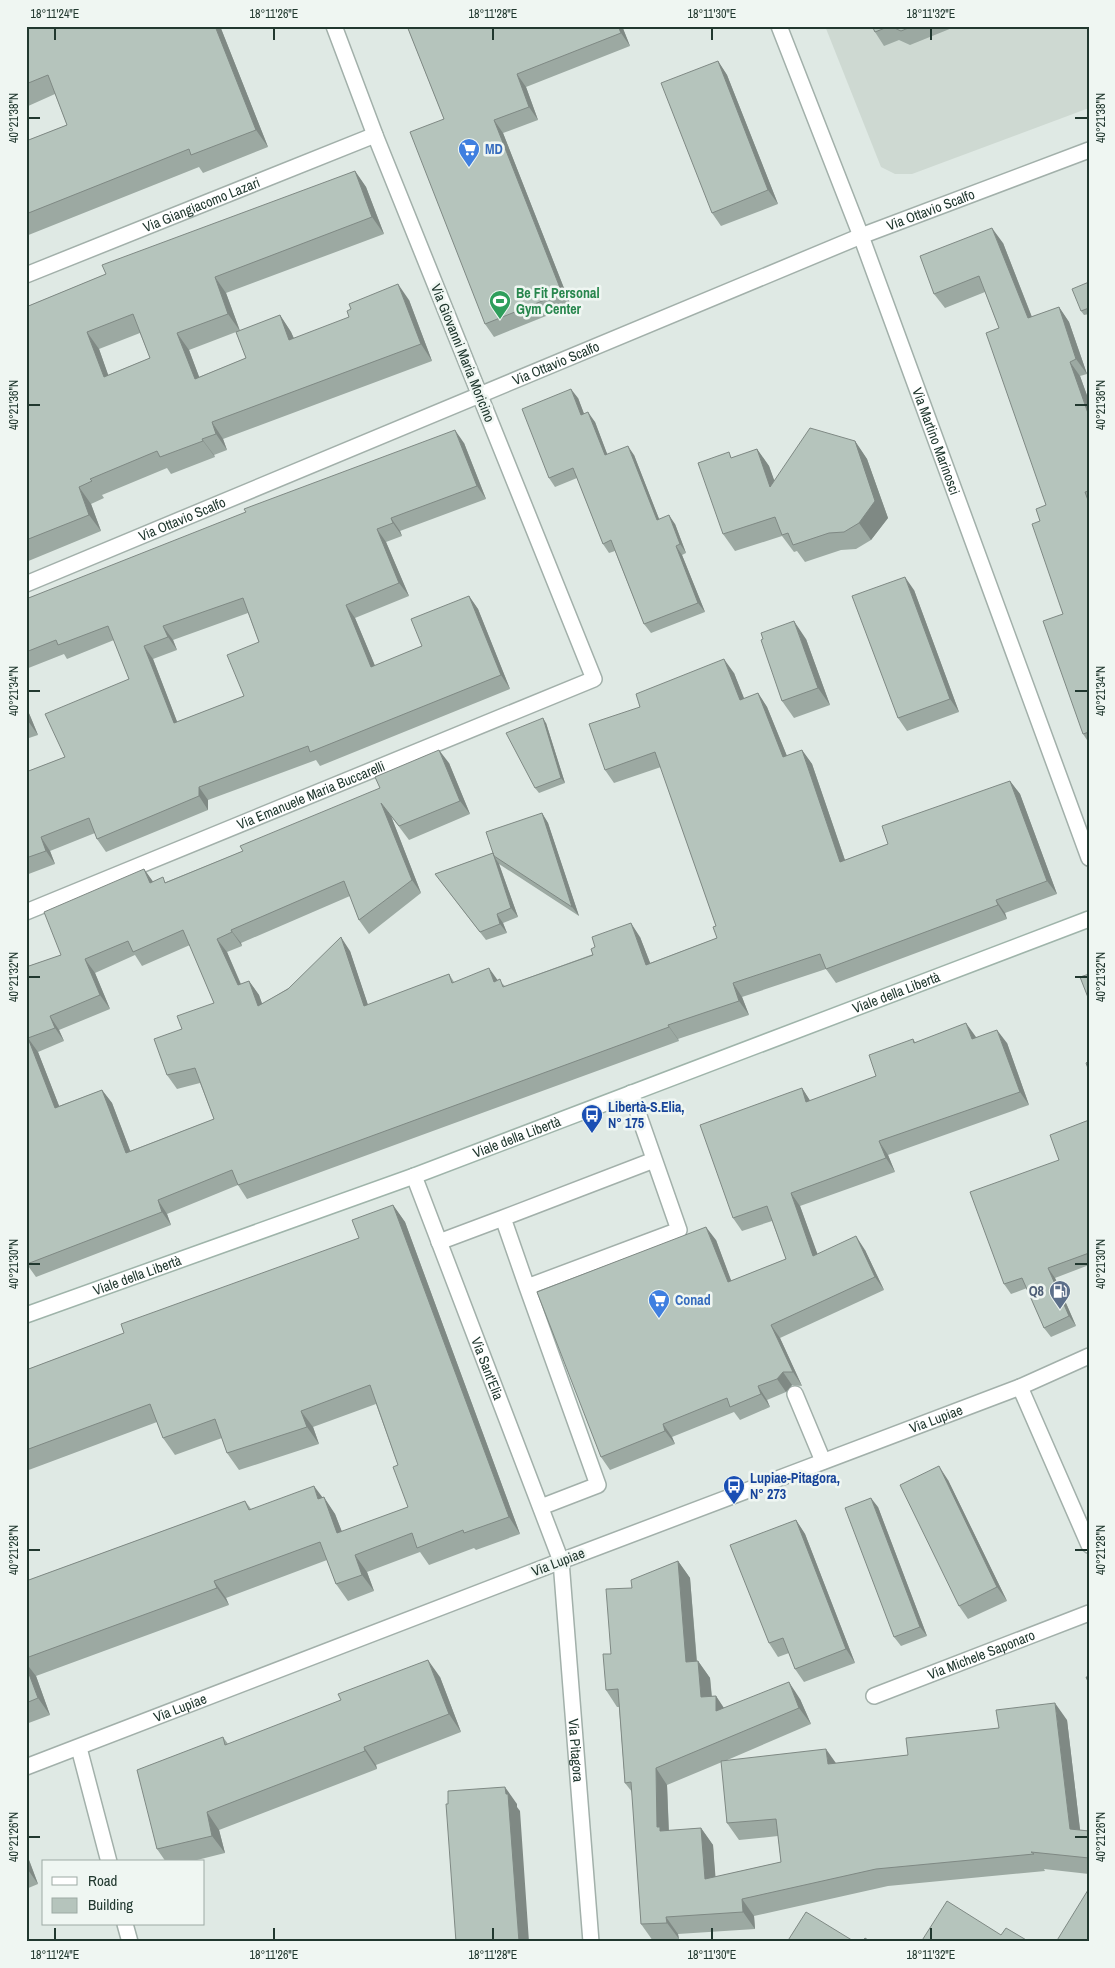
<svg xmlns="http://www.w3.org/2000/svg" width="1115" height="1968" viewBox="0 0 1115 1968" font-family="'Archivo Narrow',sans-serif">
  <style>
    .built { fill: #ced9d2 }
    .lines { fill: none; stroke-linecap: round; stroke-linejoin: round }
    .service-casing { stroke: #a2b0aa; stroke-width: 18 }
    .minor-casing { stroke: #a2b0aa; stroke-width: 18 }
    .tertiary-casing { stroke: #a2b0aa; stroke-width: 18 }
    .secondary-casing { stroke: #9fb4aa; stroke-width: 18 }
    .service { stroke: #fff; stroke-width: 15 }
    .minor { stroke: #fff; stroke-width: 15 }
    .tertiary { stroke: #fff; stroke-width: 15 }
    .secondary { stroke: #fff; stroke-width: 15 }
    .wall { fill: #9ca9a2; fill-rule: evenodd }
    .shaded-wall { fill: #7f8984 }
    .building { fill: #b5c4bc; stroke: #7f8984; fill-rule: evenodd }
    .ticks { fill: none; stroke: #21382f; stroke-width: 2 }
    .labels { text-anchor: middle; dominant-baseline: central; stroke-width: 5; stroke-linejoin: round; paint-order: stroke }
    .shop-label { font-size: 14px; font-weight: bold; fill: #366cbe; stroke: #eff6f2; text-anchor: start }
    .street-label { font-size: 14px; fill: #21382f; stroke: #eff6f2 }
    .leisure-label { font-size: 14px; font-weight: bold; fill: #27864d; stroke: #eff6f2; text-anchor: start }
    .transit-label { font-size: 14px; font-weight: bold; fill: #164399; stroke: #eff6f2; text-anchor: start }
    .service-label { font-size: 14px; font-weight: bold; fill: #4e5e75; stroke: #eff6f2; text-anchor: end }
    .neatline { fill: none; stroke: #21382f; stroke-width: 2 }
    .ticks-label { font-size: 12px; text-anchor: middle; fill: #21382f }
  </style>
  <rect width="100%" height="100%" fill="#dfe9e4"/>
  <path class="built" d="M825,26H1089V108L912,174H895L881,167Z"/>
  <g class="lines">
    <g class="service-casing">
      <path id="service" d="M631,1093L679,1230L527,1287L503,1218L654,1160
        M439,1242L503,1218
        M527,1287L598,1485L541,1507
        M795,1394L823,1461"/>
    </g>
    <g class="minor-casing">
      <g id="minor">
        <path id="s1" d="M779,26L861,236L1089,858"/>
        <path id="s2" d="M26,275L375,135"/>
        <path id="s3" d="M26,584L861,236L1089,150"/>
        <path id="s4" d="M26,912L594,679L375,135L334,26"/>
        <path d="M1020,1387L1089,1545"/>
        <path id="s5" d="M874,1696L1089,1613"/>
        <path d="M79,1748L109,1862"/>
        <path id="s6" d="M26,1767L561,1561"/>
        <path d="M125,1924L130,1942"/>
      </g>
    </g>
    <g class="tertiary-casing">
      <g id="tertiary">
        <path id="s7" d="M414,1176L561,1561L591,1942"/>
        <path id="s8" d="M561,1561L1020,1387L1089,1356"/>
      </g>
    </g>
    <g class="secondary-casing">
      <g id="secondary">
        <path id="s9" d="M26,1315L414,1176L1089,919"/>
      </g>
    </g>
    <use href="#service" class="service"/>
    <use href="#minor" class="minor"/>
    <use href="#tertiary" class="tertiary"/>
    <use href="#secondary" class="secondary"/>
  </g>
  <path class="wall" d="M26,26H220L268,147L203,173L199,167L26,236V141L67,125L55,94L26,107Z
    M407,26H622L630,46L526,87L538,120L503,133L571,306L494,337L485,324L444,119Z
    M869,26H957L910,45L899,40L884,46L875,32L873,28Z
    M718,61L727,75L778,204L721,226L712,213Z
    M355,171L366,187L384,234L226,293L240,331L280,315L291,332L294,338L409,300L432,361L223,439L227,450L214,455L215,457L171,474L167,468L102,495L104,498L91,504L101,531L26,562V307ZM236,332L246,358L199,377L189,350ZM140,333L150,358L108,375L99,349Z
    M1003,243L1032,317L1059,307L1069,322L1087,374L1080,376L1089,401V743L1083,734L1063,614L1040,521L1046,505L999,328L985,292L945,308L934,294Z
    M1089,282V314L1084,315L1081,311Z
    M578,398L584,414L595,422L607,454L634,455L659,519L675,524L686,553L682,555L705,612L651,633L644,624L615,551L609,553L603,544L577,478L555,487L549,478Z
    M855,441L867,459L888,518L871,540L856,549L841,550L805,562L797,551L794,552L782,536L735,551L723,534L733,458L757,449L769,466L774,481Z
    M464,443L486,499L400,531L402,536L386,542L409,596L355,618L375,666L422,646L469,596L478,609L510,689L320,766L316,760L208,800V810L106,852L97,839L95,833L50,851L55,864L26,875V772L65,757L129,679L114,640L67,659L64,654L26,669V599ZM248,613L259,642L244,696L177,722L153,659L177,650L173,640Z
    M914,590L959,712L907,731L898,718Z
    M806,639L830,705L794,718L782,701Z
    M734,673L744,699L758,693L767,707L787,756L802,750L812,764L845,860L888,844L1010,781L1020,794L1057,894L1005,913L1007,919L836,983L826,969L742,997L749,1015L678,1039L679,1041L247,1199L238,1185L167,1214L171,1225L36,1277L26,1263V967L61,955L144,869L153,882H166L243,851L449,763L470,814L409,840L391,816L421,893L369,934L359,920L350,896L241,943L242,946L227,952L241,984L249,981L259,995L262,1004L350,951L368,1005L449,974L454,982L498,980L505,986L640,937L650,963L717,938L716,926L661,767L614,783L605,770L640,707ZM190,945L214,1003L182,1029L167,1075L177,1089L200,1083L214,1119L130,1151L112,1103L102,1090L59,1106L38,1052L64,1041L59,1030L110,1009L95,973L135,955L142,966Z
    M26,706L38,735L26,739Z
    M546,723L565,783L539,793L535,788Z
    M542,813L548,823L579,916L499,864L518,917L503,923L507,933L486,940L435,874L493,853Z
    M976,1037L1007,1043L1029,1105L888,1155L895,1172L800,1206L817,1254L865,1250L884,1290L780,1338L802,1386L792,1385L786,1392L767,1400L770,1407L740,1420L734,1412L672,1437L675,1444L610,1470L601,1457L716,1240L731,1281L786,1259L772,1221L742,1231L733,1218L802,1088L810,1101L876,1076L913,1039L915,1042Z
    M1089,1120V1265L1055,1278L1076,1326L1051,1337L1044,1328L1027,1288L1011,1294L1004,1284L1059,1160Z
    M393,1205L405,1222L520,1534L476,1550L474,1548L429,1565L420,1552L367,1572L374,1591L348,1601L336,1584L327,1560L226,1598L229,1605L36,1676L50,1715L26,1724V1581L245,1501L251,1509L322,1497L335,1514L342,1532L408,1507L398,1465L376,1404L313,1427L319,1444L239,1470L227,1453L222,1438L175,1455L163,1438L157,1422L26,1471V1370L124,1333L359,1238Z
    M948,1480L1007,1601L968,1619L959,1606Z
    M878,1507L927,1636L901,1646L894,1637Z
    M796,1520L805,1534L855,1663L804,1682L795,1669L789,1653L778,1657L769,1643Z
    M678,1561L690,1578L697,1661H698L710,1678L712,1696H716L724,1708L800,1699L811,1724L725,1761L837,1763L908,1755L1067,1720L1080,1830L1089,1831V1874L1044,1869L1045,1871L888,1886L754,1916L755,1929L678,1934L679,1939L653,1941L641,1924L632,1792L625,1783L619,1707H617L606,1690L611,1654L632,1588ZM722,1762L727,1823L739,1840L778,1836L781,1862L715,1877L713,1845L701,1828L669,1831L667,1785Z
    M440,1677L461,1732L376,1765L377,1769L219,1830L225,1853L189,1862H166L157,1849L223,1737L228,1744Z
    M26,1852L38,1884L26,1889Z"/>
  <path class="shaded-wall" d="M215,26H220L268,147L256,130Z
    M618,26H622L630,46L621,33Z
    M718,61L727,75L778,204L768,190Z
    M517,74L526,87L538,120L529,107Z
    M494,120L503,133L571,306L562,293Z
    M355,171L366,187L384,234L372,217Z
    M992,228L1003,243L1038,333L1028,318Z
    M215,277L226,293L240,331L228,314Z
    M398,284L409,300L432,361L421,344Z
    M1059,307L1069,322L1087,374L1076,359Z
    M280,315L291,332L301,356L289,340Z
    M87,332L99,349L115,394L104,377Z
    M177,333L189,350L206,395L195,379Z
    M1070,362L1080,376L1089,401V416Z
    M571,389L578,398L588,424L581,415Z
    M588,412L595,422L611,464L605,455Z
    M212,422L223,439L227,450L216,434Z
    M455,430L464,443L486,499L477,486Z
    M202,439L214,455L215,457L203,441Z
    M855,441L867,459L888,518L871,540L859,523Z
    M628,446L634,455L663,529L657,520Z
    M757,449L769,466L783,504L770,487Z
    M79,487L91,504L101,531L89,515Z
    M669,515L675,524L686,553L680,544Z
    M391,518L400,531L402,536L393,523Z
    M377,529L386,542L409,596L399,583Z
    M676,546L682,555L705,612L698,603Z
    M905,577L914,590L959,712L950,699Z
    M469,596L478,609L510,689L501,675Z
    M346,605L355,618L381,680L371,667Z
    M794,621L806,639L830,705L818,688Z
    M163,626L173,640L177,650L168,637Z
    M144,646L153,659L183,737L174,723Z
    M724,659L734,673L750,713L740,700Z
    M758,693L767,707L793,771L783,757Z
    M26,706L38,735L28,721L26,716Z
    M543,718L546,723L565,783L561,778Z
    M439,750L449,763L470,814L460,801Z
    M802,750L812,764L850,875L840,862Z
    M1010,781L1020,794L1057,894L1047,881Z
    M199,787L208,800V810L199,796Z
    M381,803L391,816L421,893L412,880Z
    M542,813L548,823L579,916L572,907Z
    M41,837L50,851L55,864L46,851Z
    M494,856L499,864L518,917L511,908Z
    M144,869L154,883H150Z
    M996,900L1005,913L1007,919L998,905Z
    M497,914L503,923L507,933L500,924Z
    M631,923L640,937L656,978L646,965Z
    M231,930L241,943L242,946L232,932Z
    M341,937L350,951L373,1020L364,1006Z
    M217,939L227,952L247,999L238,985Z
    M85,959L95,973L110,1009L100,995Z
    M489,968L499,982H494Z
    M249,981L259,995L268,1020L258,1006Z
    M733,983L742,997L749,1015L739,1001Z
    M50,1016L59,1030L64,1041L55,1028Z
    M966,1023L976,1037L981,1052L972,1039Z
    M668,1025L678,1039L679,1041L669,1027Z
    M997,1030L1007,1043L1029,1105L1020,1092Z
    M28,1038L38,1052L65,1121L55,1108Z
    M802,1088L811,1102H806Z
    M102,1090L112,1103L136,1166L126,1153Z
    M879,1141L888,1155L895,1172L886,1158Z
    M791,1193L800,1206L823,1269L813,1256Z
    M158,1200L167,1214L171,1225L162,1212Z
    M393,1205L405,1222L520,1534L509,1517Z
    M706,1227L716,1240L737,1296L728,1282Z
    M856,1236L865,1250L884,1290L875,1277Z
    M1048,1268L1055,1278L1076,1326L1069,1316Z
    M771,1325L780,1338L802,1386L793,1372Z
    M783,1372L792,1385L786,1392L777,1379Z
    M758,1386L767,1400L770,1407L761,1394Z
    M301,1411L313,1427L319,1444L307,1427Z
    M663,1424L672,1437L675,1444L665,1431Z
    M939,1466L948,1480L1007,1601L997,1587Z
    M314,1486L326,1502L324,1497L335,1514L349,1550L337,1533L318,1499Z
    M871,1498L878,1507L927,1636L920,1627Z
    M796,1520L805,1534L855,1663L846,1649Z
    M355,1555L367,1572L374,1591L362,1575Z
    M678,1561L690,1578L698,1679L686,1662Z
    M214,1581L226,1598L229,1605L217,1588Z
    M428,1660L440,1677L461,1732L449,1714Z
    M698,1661L710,1678L713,1714L701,1697Z
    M26,1663L36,1676L50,1715L38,1698L26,1666Z
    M789,1682L800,1699L811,1724L799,1708Z
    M716,1696L727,1713L716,1711Z
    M1055,1703L1067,1720L1082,1846L1070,1829Z
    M364,1747L376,1765L377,1769L365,1751Z
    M826,1749L838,1766L828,1764Z
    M656,1768L667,1785L669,1839L672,1848L657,1827Z
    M505,1787L517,1804V1807L520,1811L529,1942H519Z
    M207,1812L219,1830L225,1853L212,1836Z
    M701,1828L713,1845L717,1896L705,1879Z
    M26,1852L38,1884L26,1867Z
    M742,1899L754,1916L755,1929L743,1912Z
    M666,1917L678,1934L679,1939L667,1923Z"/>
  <path class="building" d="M26,26H215L256,130L191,155L189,149L26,214V141L67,125L48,75L26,84Z
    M407,26H618L621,33L517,74L529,107L494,120L562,293L485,324L410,132L444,119Z
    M872,26H890L875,32Z
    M890,26H913L901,31Z
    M718,61L768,190L712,213L661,83Z
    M355,171L372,217L215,277L228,314L177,333L195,379L246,358L236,332L280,315L289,340L349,317L347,311L351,309L349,304L398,284L421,344L212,422L216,434L202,439L203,441L160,457L157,451L90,479L92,481L79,487L89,515L26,540V307L106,274L102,265ZM133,314L150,358L104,377L87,332Z
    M992,228L1028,318L1059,307L1076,359L1070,362L1089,416V491L1085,492L1089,503V732L1083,734L1043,621L1063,614L1032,524L1040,521L1036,509L1046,505L986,333L999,328L979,276L934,294L920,256Z
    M1089,282V308L1081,311L1072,289Z
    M571,389L581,415L588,412L605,455L628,446L657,520L669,515L680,544L676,546L698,603L644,624L611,540L603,544L573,468L549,478L522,409Z
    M810,428L855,441L875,501L859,523L844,532L829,533L793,545L788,533L782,535L775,517L723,534L698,463L729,452L731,458L757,449L770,487Z
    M455,430L477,486L391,518L393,523L377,529L399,583L346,605L371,667L422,646L411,619L469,596L501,675L310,752L308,746L199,787V796L97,839L89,818L41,837L46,851L26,858V772L65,757L45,714L129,679L108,626L58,645L56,640L26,652V599L246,512L244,509ZM243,598L259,642L227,655L244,696L174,723L144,646L168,637L163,626Z
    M905,577L950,699L898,718L852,596Z
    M794,621L818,688L782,701L761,640L763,639L761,633Z
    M724,659L740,700L758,693L783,757L802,750L840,862L888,844L882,826L1010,781L1047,881L996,900L998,905L826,969L820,954L733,983L739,1001L668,1025L669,1027L238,1185L232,1170L158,1200L162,1212L27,1264L26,967L61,955L44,912L144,869L150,883L163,877L165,883L243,851L240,846L380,788L375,777L439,750L460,801L399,826L381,803L412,880L359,920L344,881L231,930L232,932L217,939L238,985L249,981L258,1006L288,989L341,937L364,1006L449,974L452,983L489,968L494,982L500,979L503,987L593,955L591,949L595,947L592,937L631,923L646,965L717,938L713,927L716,926L655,752L605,770L589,724L640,707L636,694ZM183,930L214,1003L177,1016L182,1029L154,1039L167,1075L195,1068L214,1119L126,1153L102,1090L55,1108L28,1038L55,1028L50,1016L100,995L85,959L128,941L133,952Z
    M543,718L561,778L535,788L506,733Z
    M542,813L572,907L494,856L486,832Z
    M493,853L511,908L497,914L500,924L480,932L435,874Z
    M1089,974V1000L1080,977Z
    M966,1023L972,1039L997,1030L1020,1092L879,1141L886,1158L791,1193L813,1256L856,1236L875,1277L771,1325L793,1372H783L777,1379L758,1386L761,1394L730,1407L727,1398L663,1424L665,1431L601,1457L537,1292L706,1227L728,1282L786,1259L767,1206L733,1218L700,1125L802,1088L806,1102L876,1076L869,1055L913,1039L914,1043Z
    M1089,1061V1071L1086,1063Z
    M1089,1120V1253L1048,1268L1069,1316L1044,1328L1022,1278L1004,1284L970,1192L1059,1160L1050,1135Z
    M393,1205L509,1517L464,1533L463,1530L417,1548L412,1533L355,1555L362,1575L336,1584L320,1542L214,1581L217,1588L26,1658V1581L245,1501L249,1510L314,1486L318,1499L324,1497L337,1533L408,1507L393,1467L398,1465L370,1385L301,1411L307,1427L227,1453L215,1419L163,1438L150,1404L26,1450V1370L124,1333L121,1324L359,1238L352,1220Z
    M939,1466L997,1587L959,1606L900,1485Z
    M871,1498L920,1627L894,1637L845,1508Z
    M796,1520L846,1649L795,1669L783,1638L769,1643L730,1545Z
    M678,1561L686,1662L698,1661L701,1697L716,1696V1711L789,1682L799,1708L656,1768L657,1827H660V1831L701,1828L705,1879L781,1862L776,1819L727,1823L721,1761L826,1749L828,1764L908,1755L906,1738L999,1728L996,1710L1055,1703L1070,1829L1089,1831V1858L1031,1852L1034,1854L876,1869L742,1899L743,1912L666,1917L667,1923L641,1924L631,1782L625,1783L618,1689L606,1690L603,1654H611L606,1589L632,1588L631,1580Z
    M428,1660L449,1714L364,1747L365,1751L207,1812L212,1836L157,1849L137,1770L223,1737L225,1745L341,1700L338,1694Z
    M26,1666L38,1698L26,1703Z
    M1086,1677H1089V1684Z
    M505,1787L506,1794H508L519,1942H456L446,1804H448V1791Z
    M1088,1890L1089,1891V1942H1056Z
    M947,1901L1001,1935L1006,1928L1028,1941L921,1942Z
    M806,1912L855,1942H787Z
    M865,1938L871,1942H862Z"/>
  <path class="ticks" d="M55,28V40M274,28V40M493,28V40M712,28V40M931,28V40M28,118H40M1075,118H1088M28,405H40M1075,405H1088M28,691H40M1075,691H1088M28,977H40M1075,977H1088M28,1264H40M1075,1264H1088M28,1550H40M1075,1550H1088M28,1837H40M1075,1837H1088M55,1928V1940M274,1928V1940M493,1928V1940M712,1928V1940M931,1928V1940"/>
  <defs>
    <g id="supermarket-pin" transform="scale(1.125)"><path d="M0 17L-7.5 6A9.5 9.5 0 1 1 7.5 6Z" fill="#3f7fe0" stroke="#eff6f2"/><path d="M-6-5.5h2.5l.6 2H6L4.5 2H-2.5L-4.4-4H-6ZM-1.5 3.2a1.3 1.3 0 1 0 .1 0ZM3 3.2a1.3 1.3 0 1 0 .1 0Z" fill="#fff"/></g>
    <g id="stadium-pin" transform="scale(1.125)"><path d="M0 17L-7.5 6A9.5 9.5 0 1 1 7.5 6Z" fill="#2e9e5b" stroke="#eff6f2"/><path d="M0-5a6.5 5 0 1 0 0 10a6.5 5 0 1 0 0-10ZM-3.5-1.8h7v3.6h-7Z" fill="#fff"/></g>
    <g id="bus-pin" transform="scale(1.125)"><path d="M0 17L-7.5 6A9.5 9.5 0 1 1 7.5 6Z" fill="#1a4fb4" stroke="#eff6f2"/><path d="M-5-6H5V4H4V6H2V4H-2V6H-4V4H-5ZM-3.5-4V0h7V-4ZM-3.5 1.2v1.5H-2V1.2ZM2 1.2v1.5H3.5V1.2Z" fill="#fff"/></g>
    <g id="fuel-pin" transform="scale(1.125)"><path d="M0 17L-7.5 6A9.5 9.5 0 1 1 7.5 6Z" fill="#5c6f8a" stroke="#eff6f2"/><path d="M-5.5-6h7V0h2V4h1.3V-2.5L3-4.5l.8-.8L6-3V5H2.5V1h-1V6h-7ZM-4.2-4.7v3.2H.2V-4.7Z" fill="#fff"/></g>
  </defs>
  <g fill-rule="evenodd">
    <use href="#supermarket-pin" x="469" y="149"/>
    <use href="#stadium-pin" x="500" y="301"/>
    <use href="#bus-pin" x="592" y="1115"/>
    <use href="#fuel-pin" x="1060" y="1291"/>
    <use href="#supermarket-pin" x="659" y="1300"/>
    <use href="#bus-pin" x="734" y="1486"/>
  </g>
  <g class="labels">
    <g class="shop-label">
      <text x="485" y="149">MD</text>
      <text x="675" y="1300">Conad</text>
    </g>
    <g class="street-label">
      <text stroke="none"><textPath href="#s2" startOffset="189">Via Giangiacomo Lazari</textPath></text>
      <text stroke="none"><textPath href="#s3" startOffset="979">Via Ottavio Scalfo</textPath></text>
      <text transform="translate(463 353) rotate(68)">Via Giovanni Maria Moricino</text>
      <text stroke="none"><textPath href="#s3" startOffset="574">Via Ottavio Scalfo</textPath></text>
      <text stroke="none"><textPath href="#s1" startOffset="444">Via Martino Marinosci</textPath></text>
      <text stroke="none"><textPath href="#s3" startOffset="169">Via Ottavio Scalfo</textPath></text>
      <text stroke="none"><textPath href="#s4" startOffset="308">Via Emanuele Maria Buccarelli</textPath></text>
      <text stroke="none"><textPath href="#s9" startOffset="928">Viale della Libertà</textPath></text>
      <text stroke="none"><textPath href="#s9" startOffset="522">Viale della Libertà</textPath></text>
      <text stroke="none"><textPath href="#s9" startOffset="118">Viale della Libertà</textPath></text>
      <text stroke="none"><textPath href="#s7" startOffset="206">Via Sant'Elia</textPath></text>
      <text stroke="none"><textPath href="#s8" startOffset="401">Via Lupiae</textPath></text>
      <text transform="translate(558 1562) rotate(-21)">Via Lupiae</text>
      <text stroke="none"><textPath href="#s5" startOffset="115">Via Michele Saponaro</textPath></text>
      <text stroke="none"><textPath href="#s6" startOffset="165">Via Lupiae</textPath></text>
      <text stroke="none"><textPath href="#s7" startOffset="602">Via Pitagora</textPath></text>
    </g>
    <g class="leisure-label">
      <text x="516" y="293">Be Fit Personal<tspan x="516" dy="16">Gym Center</tspan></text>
    </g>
    <g class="transit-label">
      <text x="608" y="1107">Libertà-S.Elia,<tspan x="608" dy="16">N° 175</tspan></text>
      <text x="750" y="1478">Lupiae-Pitagora,<tspan x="750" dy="16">N° 273</tspan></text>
    </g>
    <g class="service-label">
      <text x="1044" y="1291">Q8</text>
    </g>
  </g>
  <rect width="1115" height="1968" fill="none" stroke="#eff6f2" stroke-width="55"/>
  <rect x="42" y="1860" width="162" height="65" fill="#eff6f2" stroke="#9daaa4"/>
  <rect x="52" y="1877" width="25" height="8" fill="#ffffff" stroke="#9daaa4"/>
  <text x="88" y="1886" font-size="15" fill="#21382f">Road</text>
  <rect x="52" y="1898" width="25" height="15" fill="#b5c4bc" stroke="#9daaa4"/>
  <text x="88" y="1910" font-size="15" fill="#21382f">Building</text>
  <rect x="28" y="28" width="1060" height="1912" class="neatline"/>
  <g class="ticks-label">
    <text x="55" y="18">18°11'24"E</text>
    <text x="274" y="18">18°11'26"E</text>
    <text x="493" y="18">18°11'28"E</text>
    <text x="712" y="18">18°11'30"E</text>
    <text x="931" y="18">18°11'32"E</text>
    <text transform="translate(14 118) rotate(-90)" y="4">40°21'38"N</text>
    <text transform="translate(1101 118) rotate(-90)" y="4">40°21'38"N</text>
    <text transform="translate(14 405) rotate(-90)" y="4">40°21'36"N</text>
    <text transform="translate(1101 405) rotate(-90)" y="4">40°21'36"N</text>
    <text transform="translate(14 691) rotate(-90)" y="4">40°21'34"N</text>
    <text transform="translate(1101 691) rotate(-90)" y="4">40°21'34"N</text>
    <text transform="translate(14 977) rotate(-90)" y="4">40°21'32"N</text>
    <text transform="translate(1101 977) rotate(-90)" y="4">40°21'32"N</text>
    <text transform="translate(14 1264) rotate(-90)" y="4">40°21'30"N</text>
    <text transform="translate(1101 1264) rotate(-90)" y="4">40°21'30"N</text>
    <text transform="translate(14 1550) rotate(-90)" y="4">40°21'28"N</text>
    <text transform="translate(1101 1550) rotate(-90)" y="4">40°21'28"N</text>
    <text transform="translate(14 1837) rotate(-90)" y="4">40°21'26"N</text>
    <text transform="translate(1101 1837) rotate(-90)" y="4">40°21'26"N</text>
    <text x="55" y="1959">18°11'24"E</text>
    <text x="274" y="1959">18°11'26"E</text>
    <text x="493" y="1959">18°11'28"E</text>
    <text x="712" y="1959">18°11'30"E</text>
    <text x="931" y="1959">18°11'32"E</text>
  </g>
</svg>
